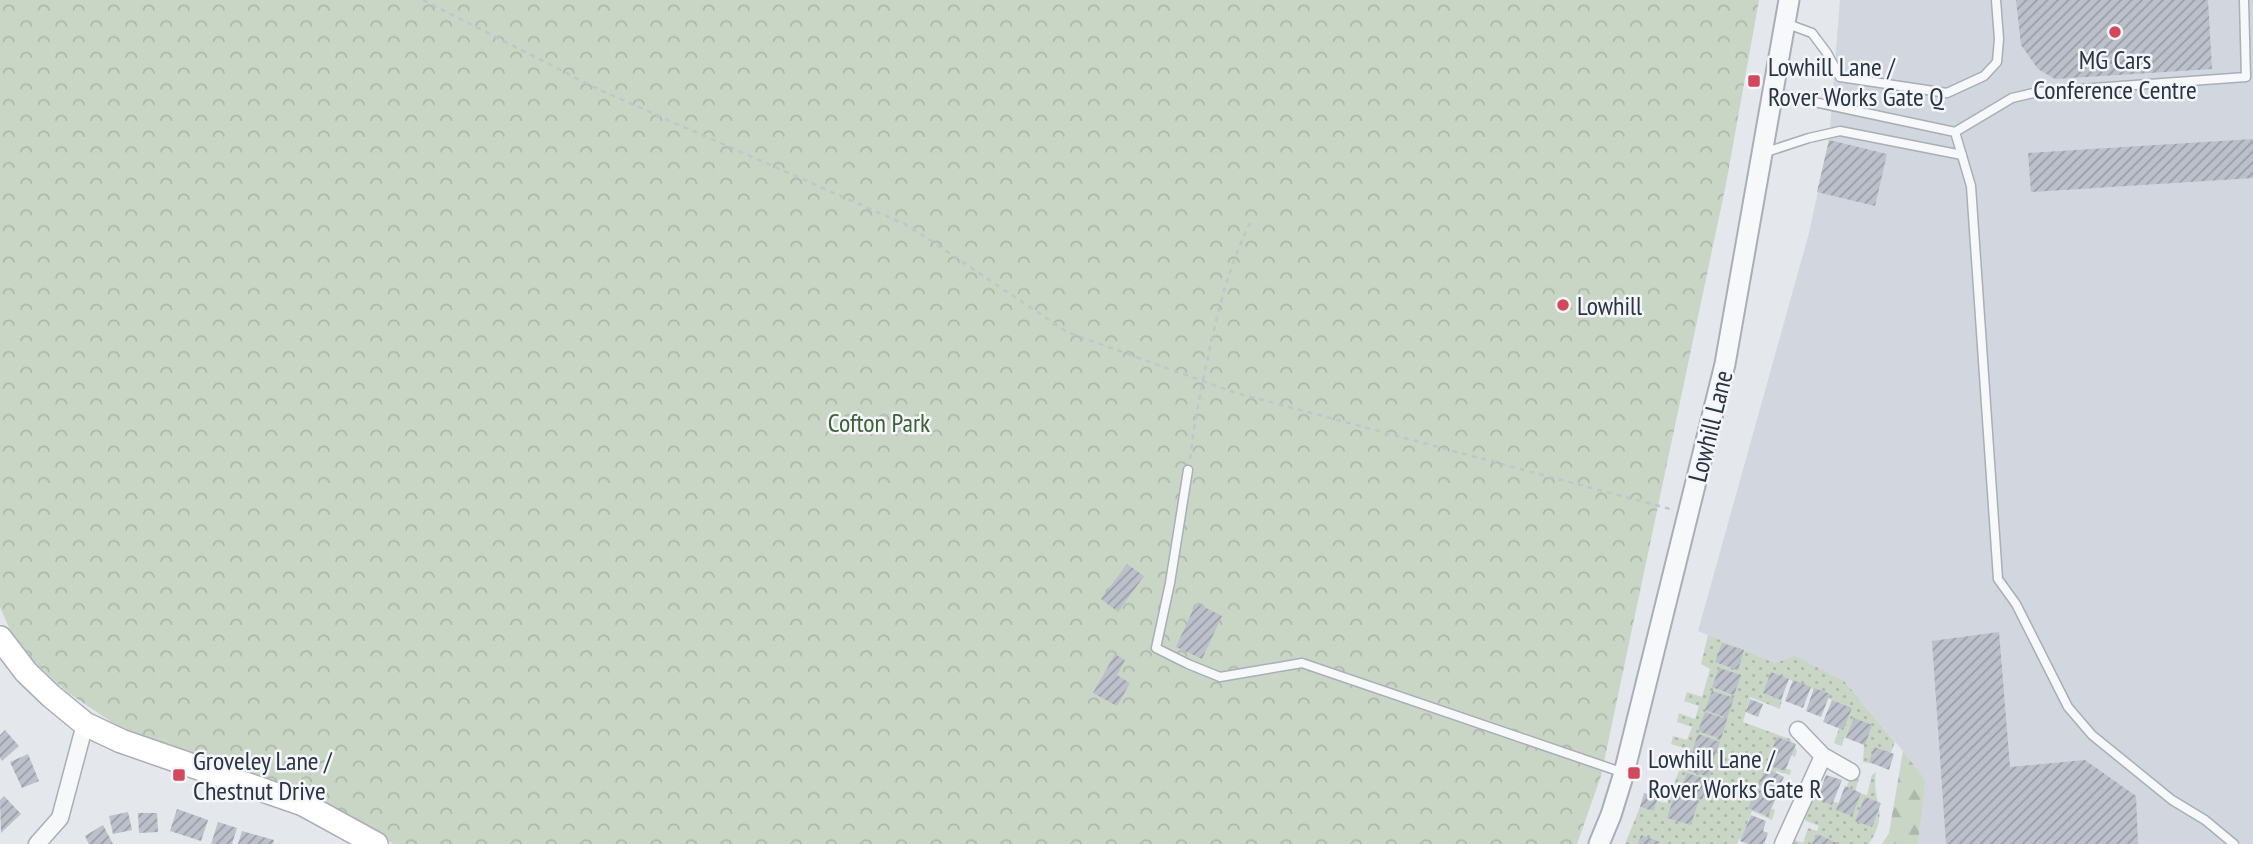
<svg xmlns="http://www.w3.org/2000/svg" width="2253" height="844" viewBox="0 0 2253 844" font-family="'PT Sans Narrow',sans-serif">
  <style>
    .built { fill: #d2d6de }
    .forest { fill: url(#forest-firs) }
    .park { fill: url(#park-crowns) }
    .garden { fill: url(#garden-dots) }
    .building { fill: url(#building-hatch) }
    .lines { fill: none; stroke-linecap: round; stroke-linejoin: round }
    .service-casing { stroke: #a9aeb7; stroke-width: 11 }
    .minor-casing { stroke: #a9aeb7; stroke-width: 19 }
    .tertiary-casing { stroke: #a9aeb7; stroke-width: 23 }
    .secondary-casing { stroke: #a9aeb7; stroke-width: 26 }
    .path { stroke: #c2c5cb; stroke-width: 2.5; stroke-dasharray: 5 5; stroke-linecap: butt }
    .service { stroke: #f7f8fa; stroke-width: 8 }
    .minor { stroke: #f7f8fa; stroke-width: 16 }
    .tertiary { stroke: #f7f8fa; stroke-width: 19 }
    .secondary { stroke: #fff; stroke-width: 23 }
    .poi-dot { fill: #d1495b; stroke: #f4f6f9; stroke-width: 2.5 }
    .labels { text-anchor: middle; dominant-baseline: central; stroke-width: 5; stroke-linejoin: round; paint-order: stroke }
    .poi-label { font-size: 26px; fill: #2b3445; stroke: #f4f6f9; text-anchor: start }
    .park-label { font-size: 26px; fill: #3f6138; stroke: #f4f6f9 }
    .street-label { font-size: 26px; fill: #2b3445; stroke: #f4f6f9 }
  </style>
  <defs>
    <pattern id="forest-firs" width="22" height="20" patternUnits="userSpaceOnUse" patternTransform="scale(1.75)"><rect width="22" height="20" fill="#c9d6c5"/><path d="M5 1l3.5 6h-7zM16 11l3.5 6h-7z" fill="#adb8ab"/></pattern>
    <pattern id="park-crowns" width="20" height="18" patternUnits="userSpaceOnUse" patternTransform="scale(1.75)"><rect width="20" height="18" fill="#c9d6c5"/><path d="M2 6a3 3 0 1 1 6 0M12 15a3 3 0 1 1 6 0" fill="none" stroke="#adb8ab"/></pattern>
    <pattern id="garden-dots" width="8" height="8" patternUnits="userSpaceOnUse" patternTransform="scale(1.75)"><rect width="8" height="8" fill="#c9d6c5"/><path d="M2 2h.1M6 6h.1" fill="none" stroke="#adb8ab" stroke-width="1.8" stroke-linecap="round"/></pattern>
    <pattern id="building-hatch" width="6" height="6" patternUnits="userSpaceOnUse" patternTransform="scale(1.75)"><rect width="6" height="6" fill="#bbc0ca"/><path d="M-1 1l2-2M0 6l6-6M5 7l2-2" fill="none" stroke="#989da6"/></pattern>
  </defs>
  <rect width="100%" height="100%" fill="#e4e7ec"/>
  <path class="built" d="M1840,0H2253V844H1918L1924,780L1903,751L1844,681L1795,657L1775,663L1698,631L1809,233L1829,140Z"/>
  <path class="forest" d="M1903,751L1925,780L1918,844H1882L1889,833Z"/>
  <path class="park" d="M0,0H1759L1726,184L1601,776L1577,844H393L368,827L128,733L67,692L17,646L0,607Z"/>
  <path class="garden" d="M1708,635L1775,663L1795,656L1844,681L1895,742L1886,766L1863,762L1864,745L1844,737L1842,746L1834,743L1847,706L1822,696L1823,693L1786,678L1780,709L1750,697L1743,722L1790,739L1797,751L1795,757L1788,754L1784,768L1791,770L1790,775L1776,771L1775,786L1783,790L1782,797L1769,793L1767,807L1775,810L1772,820L1752,811L1741,839H1739L1737,844H1625L1640,807L1654,811L1657,801L1667,803L1680,768L1664,762L1665,756L1681,760L1684,748L1671,744L1673,736L1687,740L1692,727L1677,722L1679,713L1695,719L1699,706L1684,701L1687,692L1702,697L1710,669L1701,664Z
    M1876,772C1871,803 1891,810 1869,844H1788L1789,838L1803,843L1808,828L1817,831L1819,826L1806,821L1804,816L1811,795L1841,804L1851,774L1856,773L1859,778L1855,792L1867,795L1872,775Z"/>
  <path class="building" d="M2016,0H2208L2212,69L2055,79L2038,69L2021,45Z
    M2253,139V178L2031,192L2028,153Z
    M1829,140L1887,154L1875,206L1817,192Z
    M1127,564L1144,576L1118,612L1101,599Z
    M1196,603L1222,616L1202,659L1176,647Z
    M1999,632L2010,767L2085,760L2136,796L2138,844H1946L1932,641Z
    M1722,643L1744,650L1738,670L1715,662Z
    M1115,654L1125,660L1117,675L1130,683L1117,706L1093,693Z
    M1719,668L1741,675L1734,695L1712,687Z
    M1771,672L1789,679L1781,700L1763,693Z
    M1793,680L1811,687L1803,708L1785,701Z
    M1814,688L1830,694L1821,717L1806,711Z
    M1712,691L1734,698L1727,718L1705,710Z
    M1750,699L1763,704L1758,717L1746,712Z
    M1832,700L1852,708L1843,730L1823,722Z
    M1705,712L1727,719L1721,739L1698,731Z
    M1854,718L1872,725L1865,745L1846,738Z
    M5,730L19,746L2,761L0,758V735Z
    M1698,734L1720,742L1713,761L1691,754Z
    M1777,737L1796,744L1785,771L1766,764Z
    M1874,747L1894,754L1889,770L1869,762Z
    M28,754L39,781L22,788L10,762Z
    M1691,757L1713,764L1709,777L1686,770Z
    M1766,768L1784,777L1776,794L1758,785Z
    M1687,773L1709,780L1702,800L1680,792Z
    M1826,775L1842,780L1832,805L1817,799Z
    M1845,786L1861,793L1852,816L1836,810Z
    M1757,789L1776,798L1768,816L1748,808Z
    M1644,793L1658,797L1654,811L1640,807Z
    M1675,794L1698,802L1691,825L1667,818Z
    M4,796L21,814L1,833L0,800Z
    M1865,797L1881,803L1872,827L1855,821Z
    M177,809L208,820L201,841L170,831Z
    M128,812L132,830L113,834L109,816Z
    M138,813H157L158,832L139,833Z
    M1751,815L1766,821L1763,831L1768,833L1764,844H1748L1740,841Z
    M218,822L237,828L232,844H211Z
    M103,825L113,844H89L85,836Z
    M242,831L274,840L273,844H238Z
    M1817,834L1839,844H1812Z
    M1641,835L1660,842V844H1638Z"/>
  <g class="lines">
    <g class="service-casing">
      <path id="service" d="M1785,23L1812,33L1827,53L1840,77L1947,93L1984,76L1997,62L1999,39L1996,0
        M1772,93L1955,132
        M1763,153L1809,138L1840,131L1962,155
        M1188,470L1170,583L1156,648L1188,664L1220,677L1302,663L1624,773
        M2234,844L2205,820L2172,800L2092,735L2068,707L2016,604L1998,579L1971,186L1955,132L2012,98L2038,92L2246,77L2244,0"/>
    </g>
    <g class="minor-casing">
      <path id="minor" d="M1798,730L1823,756L1851,772
        M37,844L60,818L85,724
        M1783,844L1823,756"/>
    </g>
    <g class="tertiary-casing">
      <path id="tertiary" d="M1599,844L1611,815L1624,773L1725,364L1789,0"/>
    </g>
    <g class="secondary-casing">
      <path id="secondary" d="M0,638L26,672L51,696L85,724L121,741L303,804L376,844"/>
    </g>
    <path class="path" d="M423,0L600,90L909,226L1067,332L1233,392L1670,509
      M1190,459C1194,423 1201,388 1209,352C1219,306 1229,266 1250,223"/>
    <use href="#service" class="service"/>
    <use href="#minor" class="minor"/>
    <use href="#tertiary" class="tertiary"/>
    <use href="#secondary" class="secondary"/>
  </g>
  <g class="poi-dot">
    <circle cx="2115" cy="32" r="7"/>
    <rect x="1747" y="74" width="14" height="14" rx="3.5"/>
    <circle cx="1563" cy="305" r="7"/>
    <rect x="1627" y="766" width="14" height="14" rx="3.5"/>
    <rect x="172" y="768" width="14" height="14" rx="3.5"/>
  </g>
  <g class="labels">
    <g class="poi-label">
      <text x="2115" y="59" text-anchor="middle">MG Cars<tspan x="2115" dy="30">Conference Centre</tspan></text>
      <text x="1768" y="66">Lowhill Lane /<tspan x="1768" dy="30">Rover Works Gate Q</tspan></text>
      <text x="1577" y="305">Lowhill</text>
      <text x="1648" y="758">Lowhill Lane /<tspan x="1648" dy="30">Rover Works Gate R</tspan></text>
      <text x="193" y="760">Groveley Lane /<tspan x="193" dy="30">Chestnut Drive</tspan></text>
    </g>
    <g class="park-label">
      <text x="879" y="422">Cofton Park</text>
    </g>
    <g class="street-label">
      <text transform="translate(1710 426) rotate(-76)">Lowhill Lane</text>
    </g>
  </g>
</svg>
